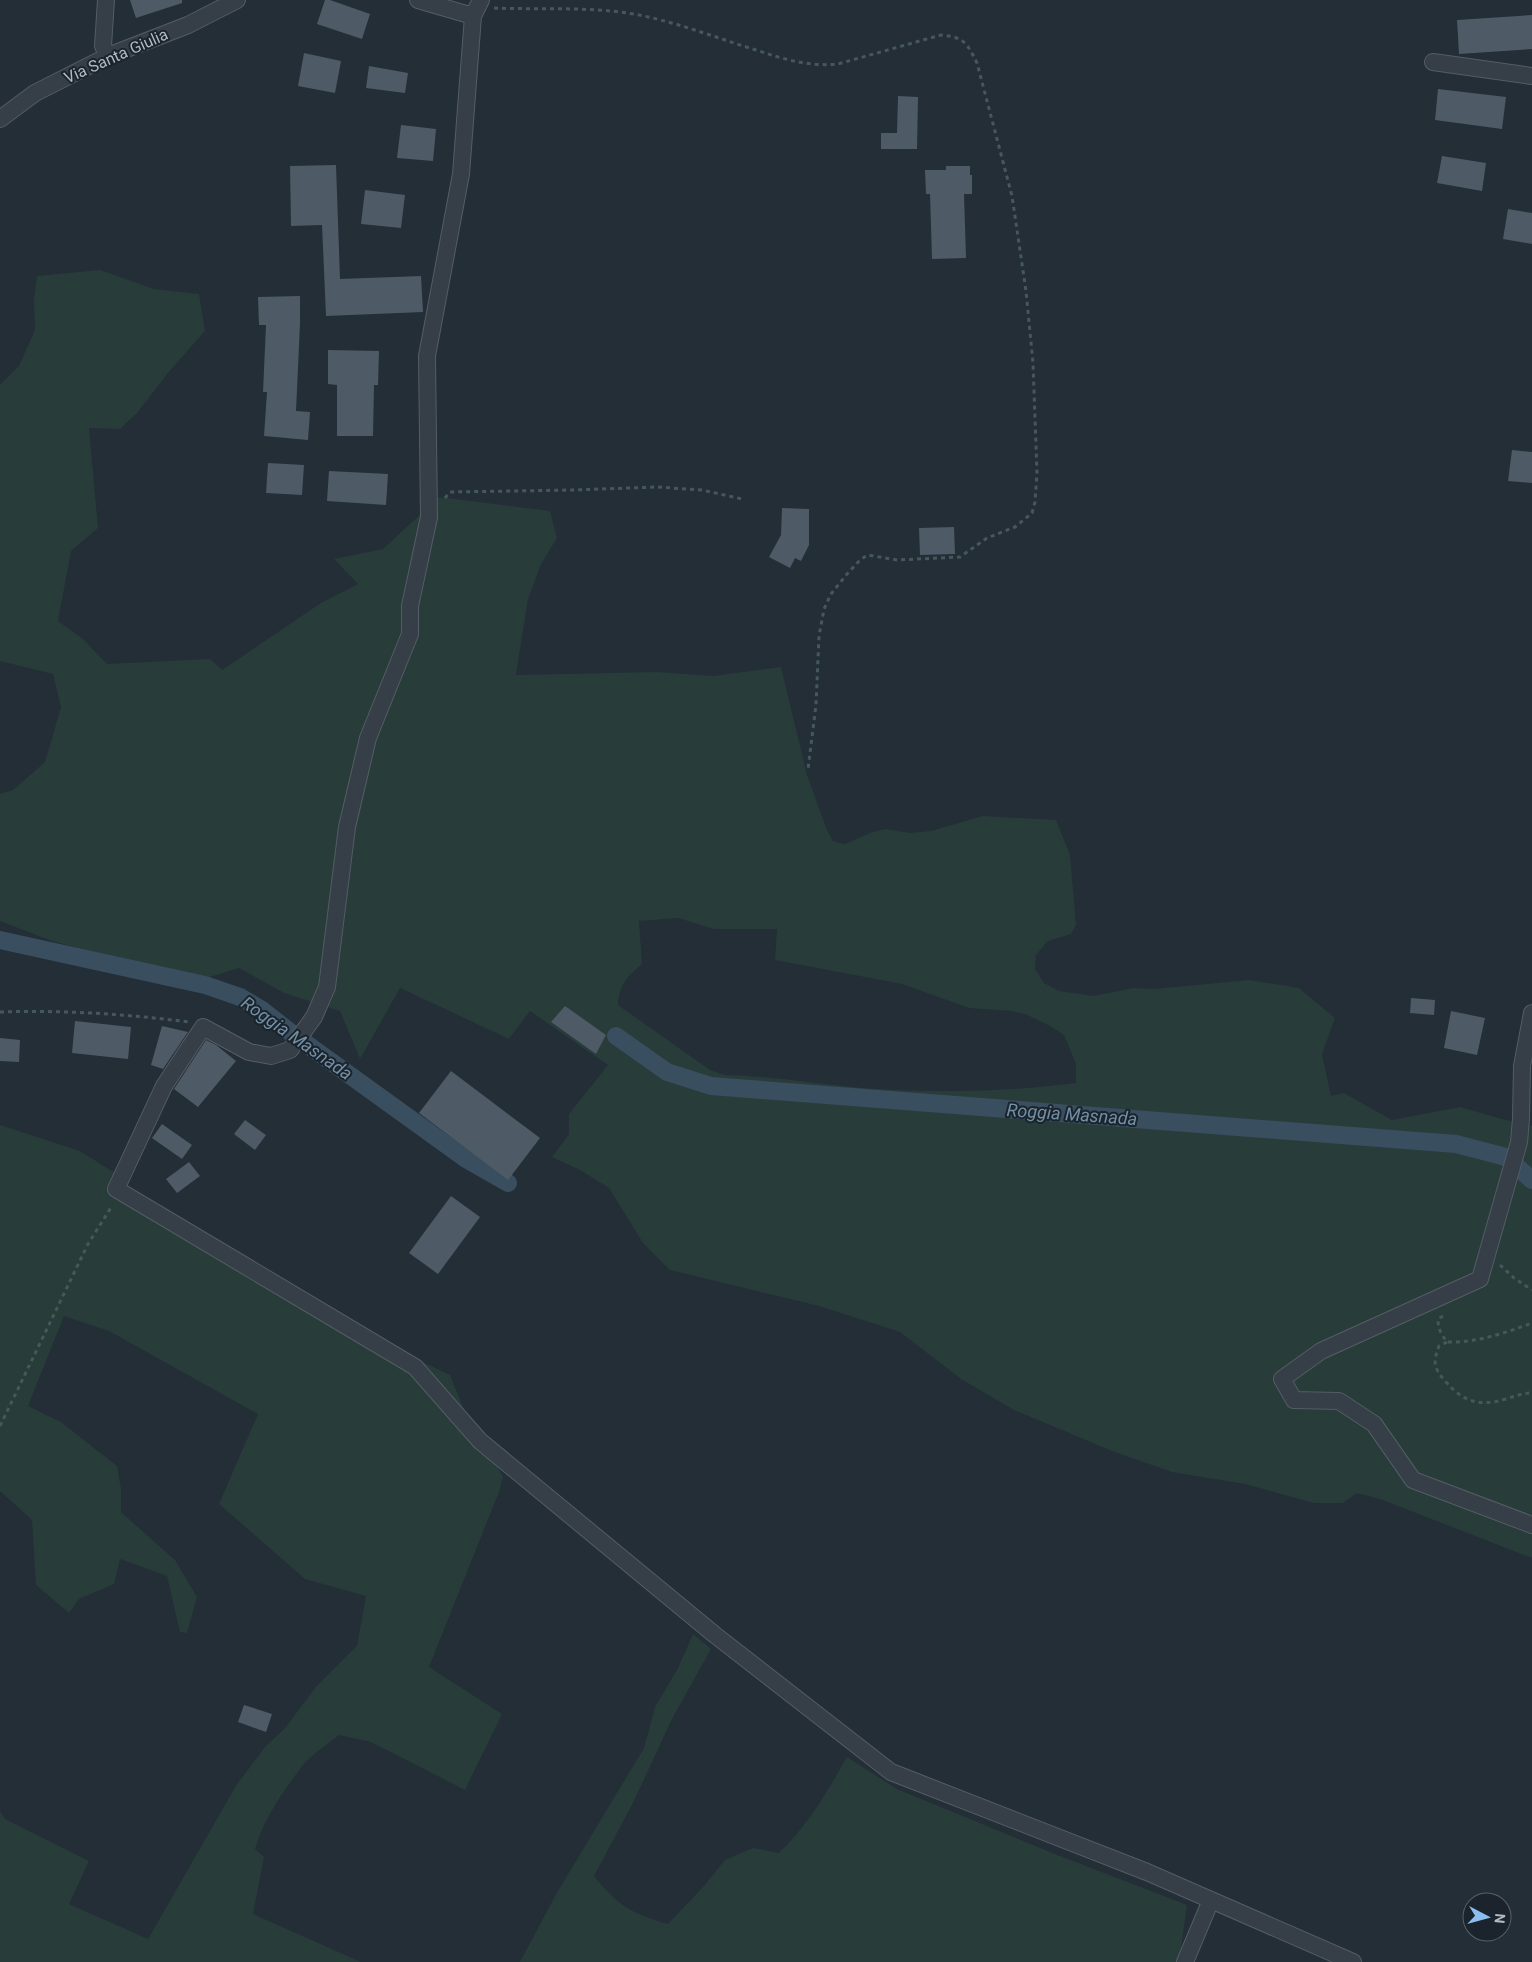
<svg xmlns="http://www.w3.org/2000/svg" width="1532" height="1962" viewBox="0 0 1532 1962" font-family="Roboto,sans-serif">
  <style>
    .green { fill: #283c3a; fill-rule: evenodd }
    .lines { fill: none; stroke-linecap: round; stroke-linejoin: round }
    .canal { stroke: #394e5f; stroke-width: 18 }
    .building { fill: #4e5a66 }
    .minor-casing { stroke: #545d65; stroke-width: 18 }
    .path { stroke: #465859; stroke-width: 3; stroke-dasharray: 4 4; stroke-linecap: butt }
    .minor { stroke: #363f48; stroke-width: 16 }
    .labels { text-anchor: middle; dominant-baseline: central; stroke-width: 4; stroke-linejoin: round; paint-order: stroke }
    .street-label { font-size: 16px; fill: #b1bac4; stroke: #1b242c }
    .water-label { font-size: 18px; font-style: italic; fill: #738fa5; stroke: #1b242c }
  </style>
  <rect width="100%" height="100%" fill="#232e37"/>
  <path class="green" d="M100,270L154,289L199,294L205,331L168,373L137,413L120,429L89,428L98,528L71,551L58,621L83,639L107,664L210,659L222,670L321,603L358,584L334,559L383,549L439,497L550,511L557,538L541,564L528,599L516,675L657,672L713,676L781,667L807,775L827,830L833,841L845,844L873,832L885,829L911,833L931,831L983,816L1056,820L1070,855L1076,925L1071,934L1048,941L1036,955L1035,969L1044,983L1059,991L1093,996L1134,988L1154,989L1249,980L1299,988L1335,1018L1322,1054L1331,1096L1344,1093L1392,1120L1460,1107L1502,1119L1532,1126V1558L1380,1499L1357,1493L1343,1503H1314L1245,1484L1172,1472L1112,1451L1014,1410L961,1379L900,1332L819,1306L670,1270L643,1243L609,1188L580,1170L552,1157L569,1134V1114L608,1065L530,1011L509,1039L400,988L360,1059L340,1011L284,993L239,968L210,977L111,957L52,941L0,921V794L13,790L45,762L61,707L53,674L0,661V385L19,366L35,330L34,300L37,276ZM678,918L714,929H777L775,960L902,984L969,1008L1012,1011L1025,1014L1050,1026L1064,1035L1076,1064V1083C1009,1092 929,1093 862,1088C816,1084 771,1076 725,1075L710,1070L618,1005C620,983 626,978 642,964L639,921Z
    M0,1125L80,1151L115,1173L143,1202L391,1347L450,1375L466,1415L485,1444L503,1477L499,1492L429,1667L502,1714L465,1790L371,1742L339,1735C329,1743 310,1756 303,1765C284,1790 264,1818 255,1849L264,1857L253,1914L361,1962H0V1811L5,1819L89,1861L69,1904L148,1939L237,1784L266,1746L285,1728L315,1688L357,1646L366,1596L305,1579L219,1504L258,1414L109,1331L64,1316L28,1406L61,1422L117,1466L121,1489V1512L175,1560L197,1597L187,1633L180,1632L167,1576L120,1559L114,1584L79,1599L69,1613L36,1585L32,1520L0,1491Z
    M693,1634L711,1649L672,1719L633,1803L594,1876C619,1906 630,1913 668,1924L703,1887L725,1860L753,1848L779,1853C808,1825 827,1792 847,1757L897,1789L1055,1854L1187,1905L1179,1962H520L555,1896L644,1748L655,1707L678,1668Z"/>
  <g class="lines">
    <path class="canal" d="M0,940L205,985L240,997L262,1010L290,1032L466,1159L508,1183
      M616,1036L667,1072L711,1086L1456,1144L1506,1157L1532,1180"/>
  </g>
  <path class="building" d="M130,0H182V3L136,18Z
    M325,0H330L370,14L362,39L317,24Z
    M1532,15V49L1459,54L1457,20Z
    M304,53L341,61L335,93L298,86Z
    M369,66L408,73L405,93L366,88Z
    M1438,89L1506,97L1502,129L1435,120Z
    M898,96L918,97L917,149H881V133H897Z
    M401,125L436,129L433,161L397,158Z
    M1442,156L1486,163L1482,191L1437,183Z
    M336,165L340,279L421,276L423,312L326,316L322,225L291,226L290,166Z
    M946,166H970V175H972V194H964L966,258L932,259L930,194H926L925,170H946Z
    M365,190L405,195L401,228L361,224Z
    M1508,209L1532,213V244L1503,239Z
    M300,296V324L296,411L310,412L308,440L264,436L267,392H263L266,325H259L258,297Z
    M328,350L379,351L378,385H374L373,436H337V385L328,384Z
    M1512,450L1532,452V483L1508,481Z
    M268,463L304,465L302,495L266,493Z
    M329,471L388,474L386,505L327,501Z
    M782,508L809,509V545L801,561L795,558L790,568L769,557L781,535Z
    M954,527L955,554L920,555L919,528Z
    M1411,998L1435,1000L1434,1015L1410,1013Z
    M565,1006L606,1035L596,1054L551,1022Z
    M1451,1011L1485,1018L1477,1055L1444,1048Z
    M75,1021L131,1027L128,1059L72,1053Z
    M162,1026L188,1032L163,1069L151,1065Z
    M0,1038L20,1040L19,1062L0,1061Z
    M206,1040L216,1045L236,1061L198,1107L174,1089Z
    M451,1071L540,1138L508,1180L419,1113Z
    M245,1120L266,1135L255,1150L234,1134Z
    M162,1124L192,1145L182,1159L152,1138Z
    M189,1162L200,1176L177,1193L166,1179Z
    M451,1196L480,1217L438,1274L409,1253Z
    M244,1705L272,1714L266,1732L238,1722Z"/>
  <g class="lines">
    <g class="minor-casing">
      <path id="minor" d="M106,0L103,46L108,56
        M418,0L473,16L481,0
        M473,16L461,174L427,356L429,517L410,606V634L368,738L347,827L327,987L314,1017L290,1050L271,1056L249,1052L203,1027L164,1086L116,1189L415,1367L480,1441L715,1635L891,1772L1147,1872L1353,1962
        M1433,62L1532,76
        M0,119L35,93L108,56L188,25L237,0
        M1532,1013L1522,1066L1521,1119L1519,1142L1480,1279L1321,1351L1282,1379L1294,1400L1339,1401L1374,1424L1413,1480L1532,1525
        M1185,1962L1211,1900"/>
    </g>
    <path class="path" d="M494,8C542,10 592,6 639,15C679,23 717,38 756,50C783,59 809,67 838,64L941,35C964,37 967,43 977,63L1012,196L1026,291L1033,363L1037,473L1035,502L1032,513L1015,527L987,538L960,557L897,560L868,555L861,559L847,574L831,594L824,609L819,636L816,705L808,769
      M445,498L450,492L573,490L657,487L702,490L742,499
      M0,1012C63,1010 126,1014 189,1022
      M1500,1265L1514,1278L1532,1290
      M1443,1316L1438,1319C1438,1329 1441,1334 1447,1342C1476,1343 1505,1333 1532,1323
      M1447,1342L1439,1346C1433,1362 1433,1367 1445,1381C1464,1402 1478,1407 1506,1399C1516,1396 1522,1393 1532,1393
      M0,1426L88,1244L112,1206"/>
    <use href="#minor" class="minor"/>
  </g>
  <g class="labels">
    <g class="street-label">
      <text transform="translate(116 56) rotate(-24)">Via Santa Giulia</text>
    </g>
    <g class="water-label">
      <text transform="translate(297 1038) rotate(35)">Roggia Masnada</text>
      <text transform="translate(1072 1114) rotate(4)">Roggia Masnada</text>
    </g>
  </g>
  <g transform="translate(1487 1917) rotate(96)"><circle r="24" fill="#1b242c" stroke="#576069"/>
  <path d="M0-4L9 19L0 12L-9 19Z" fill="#8bbeef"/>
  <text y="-8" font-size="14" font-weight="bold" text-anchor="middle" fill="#b1bac4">N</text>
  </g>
</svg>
